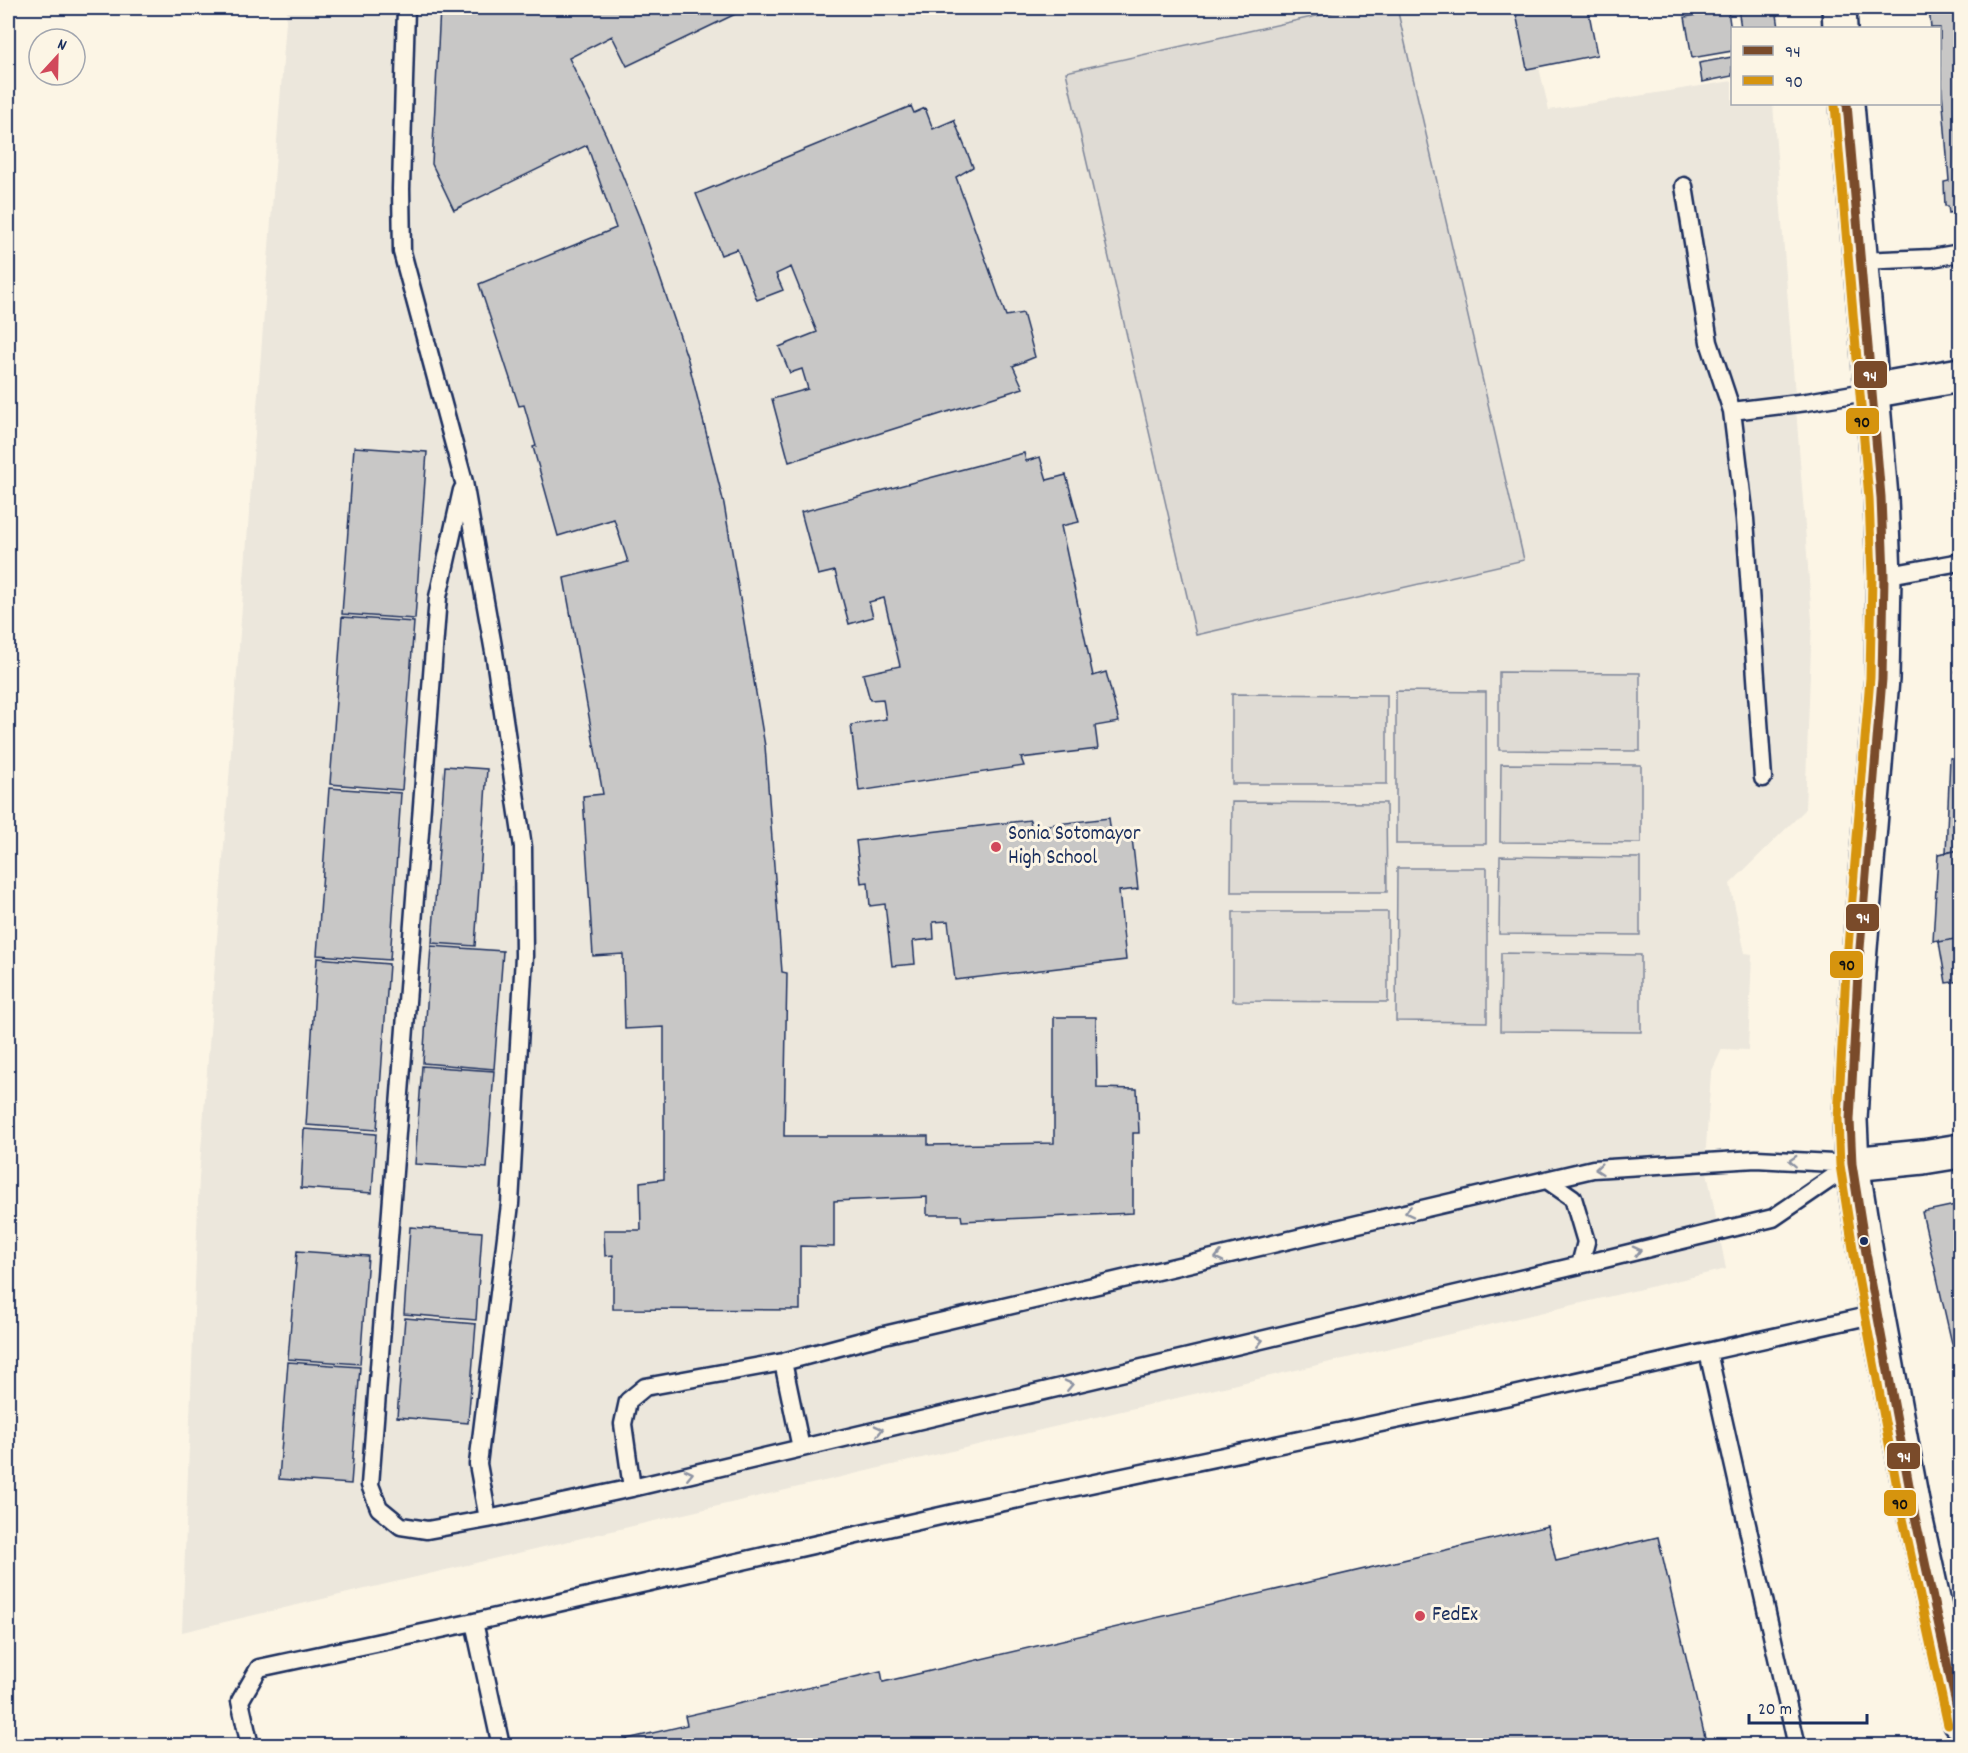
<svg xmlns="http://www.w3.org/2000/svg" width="1968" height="1753" viewBox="0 0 1968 1753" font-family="Dekko,sans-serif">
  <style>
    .built { fill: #ece7dc }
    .pitch { fill: #dfdbd4; stroke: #7d8599; stroke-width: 1.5 }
    .building { fill: #c8c7c6; stroke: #1b2f5e; stroke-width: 1.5 }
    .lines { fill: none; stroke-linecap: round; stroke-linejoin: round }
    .lane-casing { stroke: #1b2f5e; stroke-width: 21 }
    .street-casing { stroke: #1b2f5e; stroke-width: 38 }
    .secondary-casing { stroke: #1b2f5e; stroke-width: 38 }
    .primary-casing { stroke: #1b2f5e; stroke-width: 38 }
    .lane { stroke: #fcf5e5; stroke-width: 16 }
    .street { stroke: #fcf5e5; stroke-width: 33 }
    .secondary { stroke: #fcf5e5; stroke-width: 33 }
    .primary { stroke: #fcf5e5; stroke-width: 33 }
    .bus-1-casing { stroke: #fcf5e5; stroke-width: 14 }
    .bus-2-casing { stroke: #fcf5e5; stroke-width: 14 }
    .bus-1 { stroke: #7a4b2a; stroke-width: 9 }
    .bus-2 { stroke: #d6940e; stroke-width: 9 }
    .oneway { stroke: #8c92a2 }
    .poi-dot { fill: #d1495b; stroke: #fcf5e5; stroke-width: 2 }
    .bus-dot { fill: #1b2f5e; stroke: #fcf5e5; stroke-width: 2 }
    .labels { text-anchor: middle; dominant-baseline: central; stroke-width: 6; stroke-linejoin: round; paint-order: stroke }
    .poi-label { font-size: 21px; fill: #1b2f5e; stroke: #fcf5e5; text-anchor: start }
    .line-badge { stroke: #fcf5e5; stroke-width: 2 }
    .badge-label { font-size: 16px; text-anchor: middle; font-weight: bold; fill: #fff }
    .pale-badge-label { font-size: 16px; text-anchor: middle; font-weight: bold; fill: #111 }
  </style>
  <rect width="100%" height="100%" fill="#fcf5e5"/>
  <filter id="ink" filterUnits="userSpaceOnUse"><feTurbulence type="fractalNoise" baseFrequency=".0167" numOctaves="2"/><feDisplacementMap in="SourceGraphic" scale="12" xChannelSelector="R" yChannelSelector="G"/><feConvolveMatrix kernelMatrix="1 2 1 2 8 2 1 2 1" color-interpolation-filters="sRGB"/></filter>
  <g filter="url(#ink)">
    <path class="built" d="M287,8H1525L1549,110L1732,81V104H1773L1812,620L1805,810L1730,884L1745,953L1752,954L1748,1050L1722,1049L1711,1073L1705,1162L1726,1269L182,1632L199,1178Z"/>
    <path class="pitch" d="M1352,8H1397L1524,560L1196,635L1066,72Z
      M1499,672L1640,673V751L1499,750Z
      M1396,691L1486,692V844H1396Z
      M1232,694L1387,695V784H1232Z
      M1501,764L1641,765V843L1500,842Z
      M1232,802L1386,803L1387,892H1231Z
      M1500,856L1640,858V935L1499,934Z
      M1397,868H1487V1022L1396,1021Z
      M1233,912H1388V1002L1233,1001Z
      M1501,953L1641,955V1032L1500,1031Z"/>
    <path class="building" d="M440,8H748L627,66L612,36L569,58L606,135L640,219L688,360L724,504L765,746L782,972L787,973L784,1136H928V1145L1054,1143V1017H1096L1097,1088L1137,1089L1139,1133H1133V1213L962,1221L961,1215H927V1197L834,1201V1247L800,1246V1310L613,1309V1255L605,1256L604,1230H641L640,1182L664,1179V1027L625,1029L623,954L593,956L583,796L603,794L564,578L628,562L614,519L558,536L533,447L536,446L524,405L519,406L479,284L616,228L587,145L454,210L432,164Z
      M1515,8H1588L1597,55L1527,69Z
      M1738,8H1776L1779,28H1741Z
      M1929,8H1960L1959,220L1958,211L1949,213L1948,206H1945L1944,182L1949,181L1940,66V28H1931Z
      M1728,10L1732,39V51L1692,58L1685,17Z
      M1732,57V76L1702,82L1699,63Z
      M911,106L914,113L925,108L933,129L954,120L973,167L956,177L1006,316L1023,313L1035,357L1013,366L1023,388L789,462L772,399L808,389L802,369L790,373L779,347L817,332L791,267L776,274L783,290L757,300L737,249L721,255L696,194Z
      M354,447L427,452L415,619L342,614Z
      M1024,453L1026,461L1040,457L1047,480L1066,475L1079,522L1061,526L1093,676L1106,672L1119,722L1095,726L1098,749L1021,758L1024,766L859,791L851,725L886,719L883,699L870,700L863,674L900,666L884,598L869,602L873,617L849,624L835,571L818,575L801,512Z
      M342,617L414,622L402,790L330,784Z
      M1960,630V671L1956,672V642Z
      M1960,680V850L1946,853L1950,758H1956Z
      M445,766L487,769L475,946L432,943Z
      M329,788L401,793L390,960L317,955Z
      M1109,818L1112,841L1132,838L1138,889L1119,891L1126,960L955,980L948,921L933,922L934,939L913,941L915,964L892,966L885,904L870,906L868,882L861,883L856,841L1030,820L1031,827Z
      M1960,850V938L1939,942L1938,940L1933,941L1938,854Z
      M1960,938V981L1946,983L1939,942Z
      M431,946L503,951L494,1069L423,1063Z
      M317,958L389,964L377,1130L306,1125Z
      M422,1066L494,1071L487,1168L415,1164Z
      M304,1129L376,1134L372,1193L301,1188Z
      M1960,1204V1347L1953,1348L1922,1212Z
      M410,1227L482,1232L476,1320L404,1314Z
      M297,1251L368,1256L360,1364L288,1359Z
      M405,1318L476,1324L468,1423L397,1417Z
      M288,1362L360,1367L351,1484L279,1479Z
      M1548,1526L1556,1561L1658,1537L1707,1746H597L687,1725L685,1716L881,1671L883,1682Z"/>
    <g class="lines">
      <g class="lane-casing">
        <path id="lane" d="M406,8L401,189L402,252L464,482L494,652L523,847L524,956L510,1204L478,1464L488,1519L632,1488L1580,1265L1773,1218L1852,1164
          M1684,186L1709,342L1732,411
          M1860,261L1932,258L1960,253
          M462,490L438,597L370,1485L379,1508L401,1526L427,1530L488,1519
          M1884,576L1960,562
          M1763,778L1745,519L1732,411L1807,402L1871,391
          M1547,1180L1573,1198L1586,1242L1580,1265
          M1708,1352L1797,1746
          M783,1362L801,1448
          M632,1488L623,1424L628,1401L645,1387L783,1362L884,1335L1593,1169L1756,1159L1852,1164
          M474,1622L501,1746
          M250,1746L240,1701L259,1668L474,1622L971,1509L1505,1397L1877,1314"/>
      </g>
      <g class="street-casing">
        <path id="street" d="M1871,391L1960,375"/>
      </g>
      <g class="secondary-casing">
        <path id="secondary" d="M1852,1164L1923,1157L1960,1151"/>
      </g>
      <g class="primary-casing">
        <path id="primary" d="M1839,8L1840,28
          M1847,104L1881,497L1884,576L1882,679L1858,973L1850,1120L1852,1164L1866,1253L1914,1512L1960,1722"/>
      </g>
      <use href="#lane" class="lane"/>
      <use href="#street" class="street"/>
      <use href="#secondary" class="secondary"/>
      <use href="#primary" class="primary"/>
      <g class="bus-1-casing">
        <path id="bus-1" d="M1847,104L1881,497L1884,576L1882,679L1858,973L1850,1120L1852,1164L1866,1253L1914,1512L1960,1722"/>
      </g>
      <g class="bus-2-casing">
        <path id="bus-2" d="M1835,105L1869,498L1872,576L1870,678L1846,972L1838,1119L1840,1165L1854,1255L1902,1514L1948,1725"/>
      </g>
      <use href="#bus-1" class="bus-1"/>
      <use href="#bus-2" class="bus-2"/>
    </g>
    <defs><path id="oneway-chevron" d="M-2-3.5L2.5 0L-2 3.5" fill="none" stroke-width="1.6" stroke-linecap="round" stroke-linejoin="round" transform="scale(1.5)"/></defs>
    <g class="oneway">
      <use href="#oneway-chevron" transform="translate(1793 1161) rotate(-177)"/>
      <use href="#oneway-chevron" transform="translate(1599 1169) rotate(174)"/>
      <use href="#oneway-chevron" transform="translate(1409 1212) rotate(167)"/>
      <use href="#oneway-chevron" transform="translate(1637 1251) rotate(-14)"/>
      <use href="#oneway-chevron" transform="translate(1219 1257) rotate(167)"/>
      <use href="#oneway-chevron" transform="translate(1259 1341) rotate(-13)"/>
      <use href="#oneway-chevron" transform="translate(1069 1385) rotate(-13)"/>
      <use href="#oneway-chevron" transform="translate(879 1430) rotate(-13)"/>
      <use href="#oneway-chevron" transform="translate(689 1474) rotate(-13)"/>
    </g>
  </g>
  <g class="poi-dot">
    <circle cx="996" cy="847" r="6"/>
    <circle cx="1420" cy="1616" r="6"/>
  </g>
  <circle class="bus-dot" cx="1864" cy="1241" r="5"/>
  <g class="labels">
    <g class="poi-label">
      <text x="1008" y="835">Sonia Sotomayor<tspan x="1008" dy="24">High School</tspan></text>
      <text x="1432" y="1616">FedEx</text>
    </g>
  </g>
  <g class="line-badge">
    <rect x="1853" y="360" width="35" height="29" rx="6" fill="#7a4b2a"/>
    <rect x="1845" y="407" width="35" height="28" rx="6" fill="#d6940e"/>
    <rect x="1845" y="903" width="35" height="29" rx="6" fill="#7a4b2a"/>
    <rect x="1829" y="950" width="35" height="29" rx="6" fill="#d6940e"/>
    <rect x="1886" y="1442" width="35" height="28" rx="6" fill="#7a4b2a"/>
    <rect x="1883" y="1489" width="34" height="28" rx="6" fill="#d6940e"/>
  </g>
  <g class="badge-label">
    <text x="1870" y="381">94</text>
    <text x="1863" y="923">94</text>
    <text x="1904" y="1462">94</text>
  </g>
  <g class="pale-badge-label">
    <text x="1862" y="427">90</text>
    <text x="1847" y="970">90</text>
    <text x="1900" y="1509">90</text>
  </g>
  <rect width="1968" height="1753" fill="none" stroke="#fcf5e5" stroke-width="30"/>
  <rect x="15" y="15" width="1938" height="1723" fill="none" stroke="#1b2f5e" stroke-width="2" filter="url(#ink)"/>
  <rect x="1731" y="27" width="210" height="78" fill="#fcf5e5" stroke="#a2a6af" stroke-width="1.5"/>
  <rect x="1743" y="46" width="30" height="9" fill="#7a4b2a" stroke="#a2a6af" stroke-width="1.5"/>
  <text x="1785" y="57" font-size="18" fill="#1b2f5e">94</text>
  <rect x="1743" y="76" width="30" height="9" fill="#d6940e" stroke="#a2a6af" stroke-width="1.5"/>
  <text x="1785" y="87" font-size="18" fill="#1b2f5e">90</text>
  <g transform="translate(57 57) rotate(22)"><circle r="28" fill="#fcf5e5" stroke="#a2a6af" stroke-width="1.5"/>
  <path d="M0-4.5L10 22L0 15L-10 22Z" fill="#d1495b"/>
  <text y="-9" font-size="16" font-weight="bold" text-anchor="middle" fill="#1b2f5e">N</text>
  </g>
  <path d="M1749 1714v9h118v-9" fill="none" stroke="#1b2f5e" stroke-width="3"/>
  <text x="1758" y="1714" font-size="18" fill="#1b2f5e" stroke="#fcf5e5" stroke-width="4.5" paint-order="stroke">20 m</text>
</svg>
